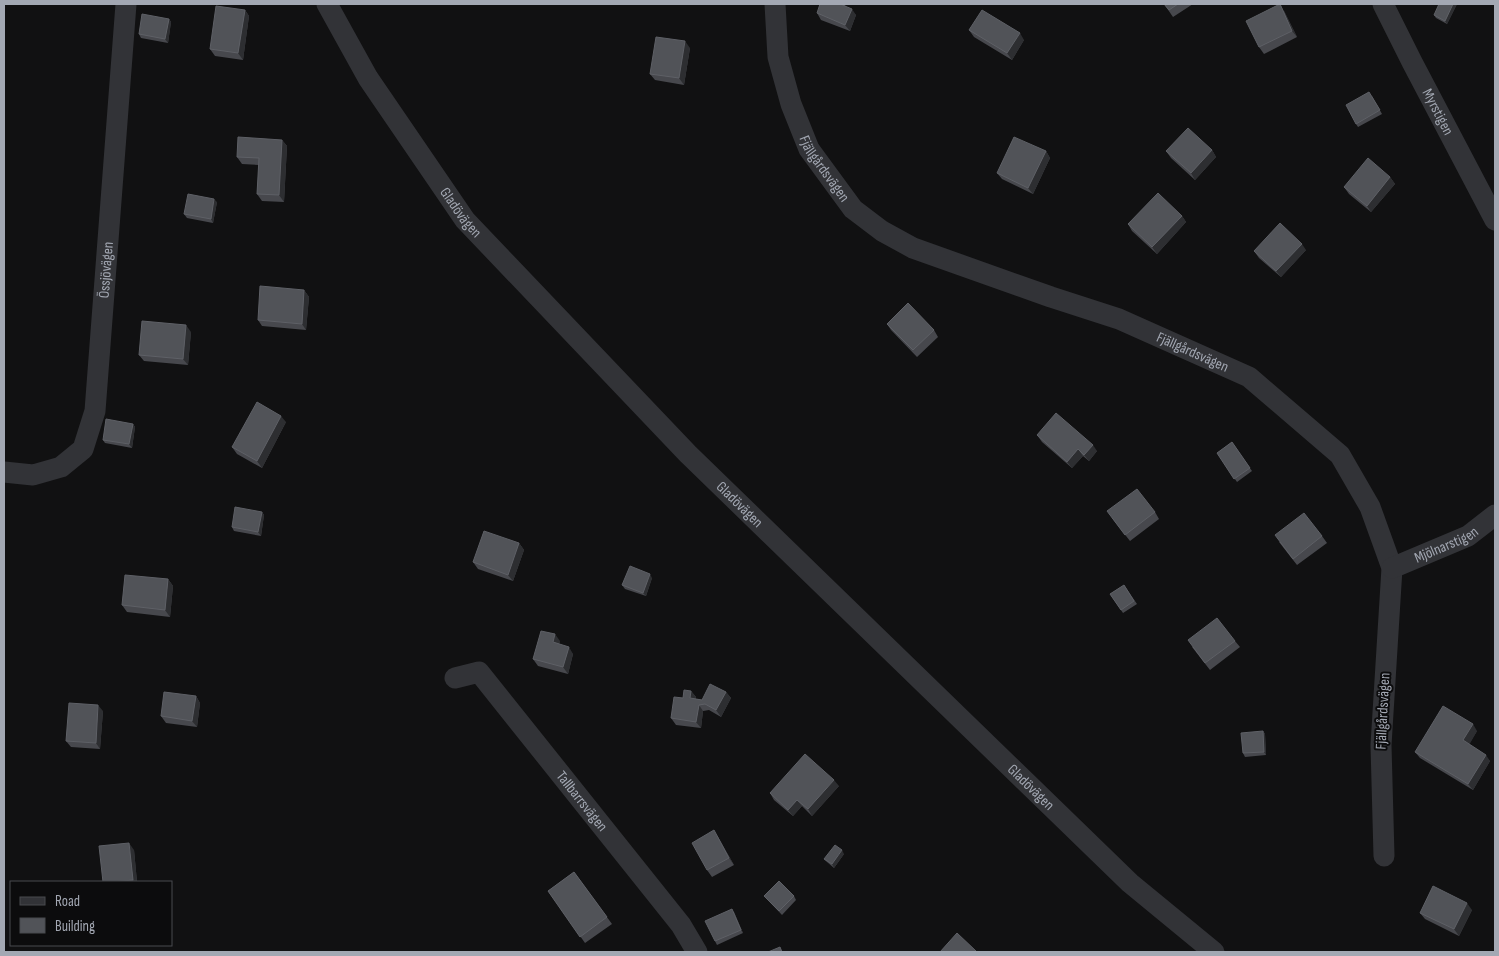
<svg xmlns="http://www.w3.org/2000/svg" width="1499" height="956" viewBox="0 0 1499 956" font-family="'Sofia Sans Condensed',sans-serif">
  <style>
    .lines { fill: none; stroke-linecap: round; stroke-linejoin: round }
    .street { stroke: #323337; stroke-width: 21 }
    .wall { fill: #47484d }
    .shaded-wall { fill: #2d2e31 }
    .building { fill: #515358; stroke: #5e6066 }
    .labels { text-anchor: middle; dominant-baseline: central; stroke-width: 4; stroke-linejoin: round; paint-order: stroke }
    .street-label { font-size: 15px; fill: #a3a8b3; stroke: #0c0c0d }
  </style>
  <rect width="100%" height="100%" fill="#111112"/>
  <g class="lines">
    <g class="street">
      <path id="s1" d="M327,4L368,78L465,220L688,454L1130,883L1214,952"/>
      <path id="s2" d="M775,4L778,57L791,104L809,149L853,209L882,231L913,248L1051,297L1119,319L1249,377L1340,455L1370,507L1392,568L1381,745L1384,856"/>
      <path id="s3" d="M1383,4L1412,62L1495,220"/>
      <path id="s4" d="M4,472L33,475L61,467L83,449L95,411L126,4"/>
      <path id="s5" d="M1392,568L1468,536L1495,515"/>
      <path id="s6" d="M455,678L479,672L681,925L697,952"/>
    </g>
  </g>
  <path class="wall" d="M846,4L845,6L856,15L850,31L821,20L817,13Z
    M1164,4H1193L1173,17Z
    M1457,4L1447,24L1436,18L1434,15Z
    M245,10L249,16L243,60L215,56L210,49Z
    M1284,11L1297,37L1264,54L1259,47Z
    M169,19L171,22L168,43L141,38L139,34Z
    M969,30L1024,40L1012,60L974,37Z
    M690,48L684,85L655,80L650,74Z
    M1372,96L1382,114L1358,127L1356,124Z
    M282,140L287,146L284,202L262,201L257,194L259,165L242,164L237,157Z
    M1212,150L1216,157L1195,180L1171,158L1166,151Z
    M1046,151L1050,158L1033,194L1002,179L997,173Z
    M1390,177L1395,184L1371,212L1349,194L1344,187Z
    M217,202L213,223L187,218L184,214Z
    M1182,216L1186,222L1157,254L1132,231L1128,224Z
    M1306,250L1281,277L1259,258L1254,251Z
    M304,290L309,297L306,330L262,326L258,320Z
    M887,324L934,330L938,337L917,357L891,330Z
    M191,332L188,365L144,361L139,355Z
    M286,422L262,468L237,454L232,447Z
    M133,424L135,427L132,448L105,443L103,440Z
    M1037,435L1097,451L1089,461L1083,456L1072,468L1042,442Z
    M1232,442L1252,471L1237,482L1217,453Z
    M262,512L264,515L261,536L234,531L232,527Z
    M1155,512L1159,519L1130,541L1112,518Z
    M1322,536L1327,543L1297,565L1279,542Z
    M519,543L524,550L513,581L478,569L473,562Z
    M652,578L646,596L625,589L622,585Z
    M168,579L173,586L170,617L127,612L122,605Z
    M1124,585L1137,604L1123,613L1110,594Z
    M560,641L559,644L573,654L568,674L538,666L533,659Z
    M1235,641L1240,647L1210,670L1192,647Z
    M691,691L696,697V699L702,700L726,692L731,698L721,717L709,710L703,711L701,728L676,725L671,718L683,698Z
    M196,696L200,703L197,727L166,723L161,716Z
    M103,711L100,749L71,747L66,741Z
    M1263,731L1265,734L1266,755L1245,757L1243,753Z
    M1477,731L1469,744L1490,761L1473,790L1420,758L1415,752Z
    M839,786L812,816L802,806L793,816L774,800L770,793Z
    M718,837L734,865L712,877L707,870Z
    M134,850L137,882H103Z
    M844,854L834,868L827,862L824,859Z
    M574,872L612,924L585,943L548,891Z
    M764,896H794L796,900L782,915Z
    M1472,910L1459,936L1425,919L1420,913Z
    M734,912L743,933L717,945L715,941Z"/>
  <path class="shaded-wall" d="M1280,4L1284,11L1297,37L1292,31Z
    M1453,4H1457L1447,24L1445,21Z
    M852,9L856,15L850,31L845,25Z
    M245,10L249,16L243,60L238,53Z
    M169,19L171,22L168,43L165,39Z
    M1020,33L1024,40L1012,60L1007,53Z
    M685,41L690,48L684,85L679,78Z
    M282,140L287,146L284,202L279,195Z
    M1212,150L1216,157L1195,180L1191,173Z
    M1046,151L1050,158L1033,194L1028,188Z
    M1390,177L1395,184L1371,212L1367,206Z
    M214,199L217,202L213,223L211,219Z
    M1182,216L1186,222L1157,254L1152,247Z
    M1302,244L1306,250L1281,277L1276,271Z
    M304,290L309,297L306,330L302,324Z
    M186,325L191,332L188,365L183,359Z
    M281,416L286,422L262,468L257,461Z
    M133,424L135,427L132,448L129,444Z
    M1093,445L1097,451L1089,461L1084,455Z
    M1078,449L1083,456L1072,468L1067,462Z
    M262,512L264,515L261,536L258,532Z
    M519,543L524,550L513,581L508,575Z
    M650,574L652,578L646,596L643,593Z
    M168,579L173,586L170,617L165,610Z
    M555,634L560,641L558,649L553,642Z
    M569,647L573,654L568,674L563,667Z
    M691,691L696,697L695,705L690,698Z
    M726,692L731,698L721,717L716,710Z
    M196,696L200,703L197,727L192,721Z
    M98,705L103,711L100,749L96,743Z
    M699,705L703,711L701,728L696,722Z
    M1473,724L1477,731L1468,747L1463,740Z
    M1263,731L1265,734L1266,755L1264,752Z
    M1486,755L1490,761L1473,790L1468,784Z
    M834,780L839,786L812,816L808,809Z
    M797,800L802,806L793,816L788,810Z
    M714,830L734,865L729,858Z
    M129,843L134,850L137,882H135L133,880Z
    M842,850L844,854L834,868L832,864Z
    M1467,903L1472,910L1459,936L1454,929Z
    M732,909L734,912L743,933L741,930Z"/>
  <path class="building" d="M820,4H840L852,9L845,25L817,13Z
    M1164,4H1178L1169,10Z
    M1280,4L1292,31L1259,47L1246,21Z
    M1439,4H1453L1445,21L1434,15Z
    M216,6L245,10L238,53L210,49Z
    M982,10L1020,33L1007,53L969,30Z
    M142,14L169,19L165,39L139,34Z
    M656,37L685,41L679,78L650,74Z
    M1369,92L1380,110L1356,124L1346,105Z
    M1188,128L1212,150L1191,173L1166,151Z
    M238,137L282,140L279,195L257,194L259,158L237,157Z
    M1014,137L1046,151L1028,188L997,173Z
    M1368,158L1390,177L1367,206L1344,187Z
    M1158,193L1182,216L1152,247L1128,224Z
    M188,194L214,199L211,219L184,214Z
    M1280,223L1302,244L1276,271L1254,251Z
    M260,286L304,290L302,324L258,320Z
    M908,303L934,330L913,350L887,324Z
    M142,321L186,325L183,359L139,355Z
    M257,402L281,416L257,461L232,447Z
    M1056,413L1093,445L1084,455L1078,449L1067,462L1037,435Z
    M106,419L133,424L129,444L103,440Z
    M1232,442L1250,468L1234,479L1217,453Z
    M1137,489L1155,512L1125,535L1107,511Z
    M235,507L262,512L258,532L232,527Z
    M1304,513L1322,536L1293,559L1275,535Z
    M484,531L519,543L508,575L473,562Z
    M630,566L650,574L643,593L622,585Z
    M125,575L168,579L165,610L122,605Z
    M1124,585L1134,601L1121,610L1110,594Z
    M1217,618L1235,641L1205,663L1188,640Z
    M541,631L555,634L553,642L569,647L563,667L533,659Z
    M710,684L726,692L716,710L705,704L699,705L696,722L671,718L674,697L683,698L684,690L691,691L690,698L702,700Z
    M164,692L196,696L192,721L161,716Z
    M69,703L98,705L96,743L66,741Z
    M1443,706L1473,724L1463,740L1486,755L1468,784L1415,752Z
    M1263,731L1264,752L1243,753L1241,733Z
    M805,754L834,780L808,809L797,800L788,810L770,793Z
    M714,830L729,858L707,870L692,843Z
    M129,843L133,880L112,882H103L99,846Z
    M835,845L842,850L832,864L824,859Z
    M574,872L607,917L580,937L548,891Z
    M779,881L794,896L779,911L764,896Z
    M1433,886L1467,903L1454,929L1420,913Z
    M732,909L741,930L715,941L705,921Z
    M957,933L976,951L975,952H940Z
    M780,947L782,952H768Z"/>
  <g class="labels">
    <g class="street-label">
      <text stroke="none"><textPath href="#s3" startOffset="121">Myrstigen</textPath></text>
      <text stroke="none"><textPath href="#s2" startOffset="175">Fjällgårdsvägen</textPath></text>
      <text stroke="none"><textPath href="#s1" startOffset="248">Gladövägen</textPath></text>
      <text stroke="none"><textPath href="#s4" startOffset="268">Össjövägen</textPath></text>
      <text stroke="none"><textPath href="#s2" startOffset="595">Fjällgårdsvägen</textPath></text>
      <text stroke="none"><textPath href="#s1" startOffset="652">Gladövägen</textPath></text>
      <text stroke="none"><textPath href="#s5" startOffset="59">Mjölnarstigen</textPath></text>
      <text transform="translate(1383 711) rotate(-87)">Fjällgårdsvägen</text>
      <text stroke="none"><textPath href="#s1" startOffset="1058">Gladövägen</textPath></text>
      <text stroke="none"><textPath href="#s6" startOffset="190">Tallbarrsvägen</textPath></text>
    </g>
  </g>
  <rect width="1499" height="956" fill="none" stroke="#a3a8b3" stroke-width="10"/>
  <rect x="10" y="881" width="162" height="65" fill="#0c0c0d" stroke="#484a4f"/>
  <rect x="20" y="897" width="25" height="8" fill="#323337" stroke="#484a4f"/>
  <text x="55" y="906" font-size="15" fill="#a3a8b3">Road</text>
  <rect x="20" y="918" width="25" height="15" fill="#515358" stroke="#484a4f"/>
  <text x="55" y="931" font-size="15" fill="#a3a8b3">Building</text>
</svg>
